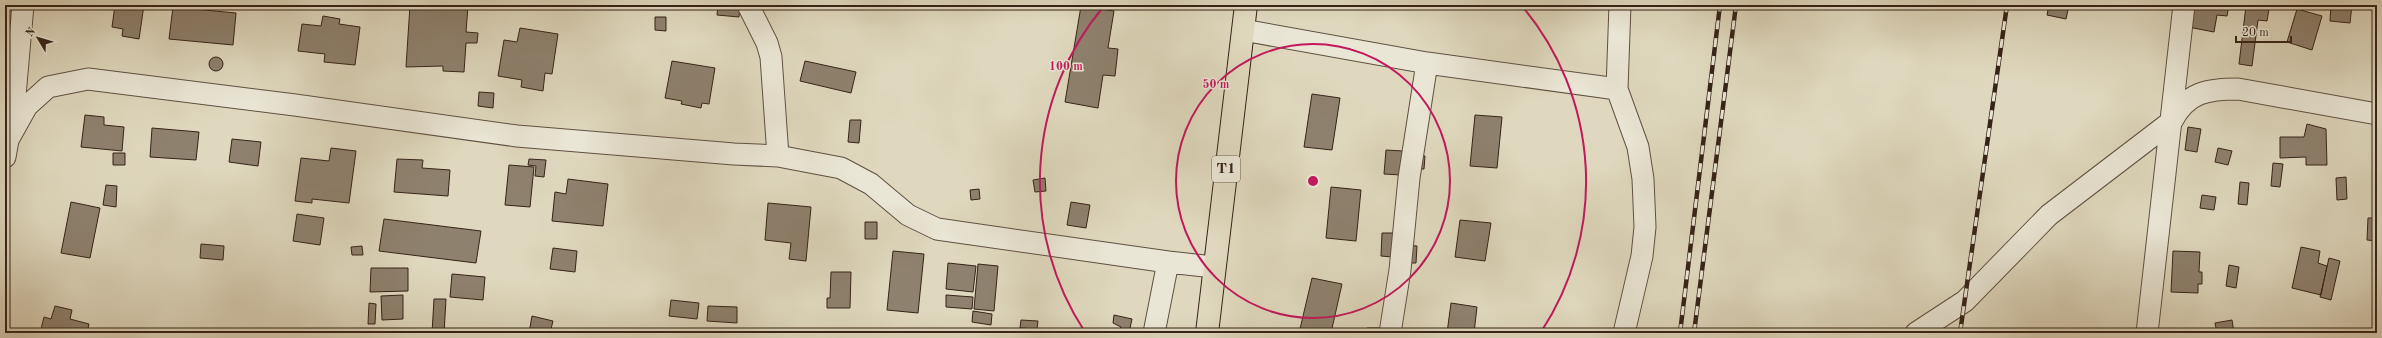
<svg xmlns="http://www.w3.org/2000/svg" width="2382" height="338" viewBox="0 0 2382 338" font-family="'Old Standard TT',serif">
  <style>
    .building { fill: #8e816e; stroke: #362318 }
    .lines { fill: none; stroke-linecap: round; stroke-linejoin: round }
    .minor-casing { stroke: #605042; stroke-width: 23 }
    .trunk-casing { stroke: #362318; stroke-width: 24 }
    .minor { stroke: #eae6d5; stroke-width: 21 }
    .trunk { stroke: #dfd8be; stroke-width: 22 }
    .rail-casing { stroke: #362318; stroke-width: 4.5 }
    .rail { stroke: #eae6d5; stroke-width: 3; stroke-dasharray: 9; stroke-linecap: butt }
    .ring { fill: none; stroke: #c2185b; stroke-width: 2 }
    .labels { text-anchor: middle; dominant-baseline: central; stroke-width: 3; stroke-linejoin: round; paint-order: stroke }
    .shield { fill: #eae6d5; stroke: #6c5e51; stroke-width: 1 }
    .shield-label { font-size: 15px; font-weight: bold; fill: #362318 }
    .centre { fill: #c2185b; stroke: #eae6d5; stroke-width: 2 }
    .ring-label { font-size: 12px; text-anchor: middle; font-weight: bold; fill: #c2185b; stroke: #eae6d5; stroke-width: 3; stroke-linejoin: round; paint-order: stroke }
  </style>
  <rect width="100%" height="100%" fill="#dfd8be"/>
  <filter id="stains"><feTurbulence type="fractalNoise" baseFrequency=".005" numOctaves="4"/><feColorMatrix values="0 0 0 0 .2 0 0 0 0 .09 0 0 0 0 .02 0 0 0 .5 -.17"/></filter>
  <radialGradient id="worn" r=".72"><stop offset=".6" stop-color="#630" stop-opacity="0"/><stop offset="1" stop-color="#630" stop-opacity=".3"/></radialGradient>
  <path class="building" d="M115,5H144L139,39L122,36L123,29L112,27Z
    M410,5L468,6L466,32L478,33L477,43H466L464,72L443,71V66L406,67Z
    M718,5H740L739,17L717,15Z
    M2049,5H2069L2066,19L2047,15Z
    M2192,5H2229L2227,16L2217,15L2214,32L2188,27Z
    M2331,5H2352L2350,23L2330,21Z
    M1081,6L1114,11L1108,48L1118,49L1115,76L1103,75L1098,108L1065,102Z
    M2246,6L2269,9L2267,21L2258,20L2252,66L2239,64Z
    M173,7L236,13L233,45L169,39Z
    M2297,9L2322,16L2312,50L2287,42Z
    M323,16L340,19L339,24L360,27L355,65L324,62L325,54L298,51L302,24L321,26Z
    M655,17H666V31L655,30Z
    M520,28L558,34L552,74L545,73L543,91L521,87L522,80L498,76L504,40L517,42Z
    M209 64a7 7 0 1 1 14 0a7 7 0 1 1-14 0Z
    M672,61L715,68L709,104L702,103L701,108L681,104L682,101L665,98Z
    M805,61L856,72L851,93L800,81Z
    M479,92L494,93L493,108L478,106Z
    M1312,94L1340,98L1332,150L1304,147Z
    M85,115L104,117V125L124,127L122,151L81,147Z
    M1475,115L1502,117L1497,168L1470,166Z
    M850,120H861L859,143L848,142Z
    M2307,124L2326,129L2327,165H2306V157L2280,158V137H2304Z
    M2188,127L2201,129L2197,152L2185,150Z
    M152,128L199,132L196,160L150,157Z
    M232,139L261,142L258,166L229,162Z
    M331,148L356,151L349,203L312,199V203L295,201L301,158L329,161Z
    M2218,148L2232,151L2228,165L2215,162Z
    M1386,150L1403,151L1401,175L1384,174Z
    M113,153H125V165H113Z
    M1415,155L1425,156L1424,169H1414Z
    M397,159L423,160L422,168L450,170L448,196L394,192Z
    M529,159L546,160L544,177L535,176L536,166L528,165Z
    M2273,163L2283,164L2280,187L2271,186Z
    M509,165L534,167L530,207L505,205Z
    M2346,177L2347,199L2337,200L2336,178Z
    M1045,178L1046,191L1035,192L1033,180Z
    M568,179L608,184L603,226L552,221L555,192L566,194Z
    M2240,182L2249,183L2247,205L2238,204Z
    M106,185L117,186L116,207L103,205Z
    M1331,187L1361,190L1356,241L1326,238Z
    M979,189L980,199L971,200L970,190Z
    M2202,195L2216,197L2214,210L2200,208Z
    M71,202L100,208L90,258L61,253Z
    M1071,202L1090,205L1086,228L1067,225Z
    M768,203L811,207L806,261L789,259L791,243L765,240Z
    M297,214L324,218L320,245L293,241Z
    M2368,218H2377V241L2367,240Z
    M384,219L481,231L476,263L379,251Z
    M1460,220L1491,223L1485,261L1455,257Z
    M865,222H877V239H865Z
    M1382,233H1394L1392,257L1381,256Z
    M201,244L224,246L223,260L200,258Z
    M1404,245L1417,246L1416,263H1403Z
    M362,246L363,255H352L351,247Z
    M2301,247L2320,251L2318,263L2327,266L2321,295L2292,288Z
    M553,248L577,251L575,272L550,269Z
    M893,251L924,254L918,313L887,310Z
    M2173,251L2200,252L2199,272H2202V284H2198V293L2171,292Z
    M2329,258L2340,261L2331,300L2320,297Z
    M948,263L976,266L973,292L946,289Z
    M978,264L998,266L994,311L974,309Z
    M2229,265L2239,267L2236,288L2226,286Z
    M371,268H408V291L370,292Z
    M831,272H851L850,308H827V298H830Z
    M452,274L485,277L483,300L450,297Z
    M1312,278L1342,284L1331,333H1317L1300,329Z
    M403,295V319L382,320L381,296Z
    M946,295L973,297L972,309L946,307Z
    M434,299H446L444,333H432Z
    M671,300L699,303L697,319L669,316Z
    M369,303L376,304L375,324H368Z
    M1451,303L1477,307L1474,333H1447Z
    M55,306L72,310L70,319L89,324L87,333H40L44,317L51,319Z
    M708,306L737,307V323L707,321Z
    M973,311L992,314L991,325L972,322Z
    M1114,315L1132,319L1129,333H1118L1121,327L1113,323Z
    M532,316L553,321L550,333H529Z
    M1021,320L1038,321L1037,329L1020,328Z
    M2232,320L2234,333H2217L2215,323Z
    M1367,328H1382L1383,333H1367Z
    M212,330H233V333H212Z
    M1032,331L1047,333H1031Z"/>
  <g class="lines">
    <g class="minor-casing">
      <path id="minor" d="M748,5L767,43L771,57L778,156
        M1620,5L1617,89L1638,147L1643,179L1645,227L1642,256L1624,333
        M1243,30L1427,63L1617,89
        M8,140L27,106L48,87L88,79L295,105L517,136L734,154L778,156L841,168L871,184L908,215L937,229L1168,262L1214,267
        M5,157L14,107L23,5
        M1154,333L1168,262
        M1390,333L1400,270L1409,178L1427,63
        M1916,333L1965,301L2049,215L2172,121C2187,92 2208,89 2238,89L2377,114
        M2147,333L2184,5"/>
    </g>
    <g class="trunk-casing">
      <path id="trunk" d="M1207,333L1246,5"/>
    </g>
    <use href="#minor" class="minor"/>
    <use href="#trunk" class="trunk"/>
    <g class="rail-casing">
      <path id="rail" d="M1680,333L1720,5
        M1694,333L1736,5
        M1960,333L2007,5"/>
    </g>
    <use href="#rail" class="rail"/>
  </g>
  <g class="ring">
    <circle cx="1313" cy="181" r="137"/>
    <path d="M1085 332A273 273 0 0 1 1104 6M1522 6A273 273 0 0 1 1541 332"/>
  </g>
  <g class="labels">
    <rect class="shield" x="1212" y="156" width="28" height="26" rx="3"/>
    <g class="shield-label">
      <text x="1226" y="169">T1</text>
    </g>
  </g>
  <circle cx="1313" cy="181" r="6" class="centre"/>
  <g class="ring-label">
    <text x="1066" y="70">100 m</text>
    <text x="1216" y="88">50 m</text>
  </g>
  <rect width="2382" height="338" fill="none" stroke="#dfd8be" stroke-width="20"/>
  <rect x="6" y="6" width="2370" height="326" fill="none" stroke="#362318" stroke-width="2"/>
  <rect x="10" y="10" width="2362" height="318" fill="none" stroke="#362318"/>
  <g transform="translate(38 38) rotate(308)" stroke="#eae6d5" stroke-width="3" paint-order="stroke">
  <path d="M0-3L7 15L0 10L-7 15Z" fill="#362318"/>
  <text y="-6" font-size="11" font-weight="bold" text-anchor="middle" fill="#362318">N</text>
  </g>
  <path d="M2236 36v6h55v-6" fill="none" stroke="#362318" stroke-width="2"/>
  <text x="2242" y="36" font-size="12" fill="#362318" stroke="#eae6d5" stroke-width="3" paint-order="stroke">20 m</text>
  <rect width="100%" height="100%" filter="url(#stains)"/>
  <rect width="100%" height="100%" fill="url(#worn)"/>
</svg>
